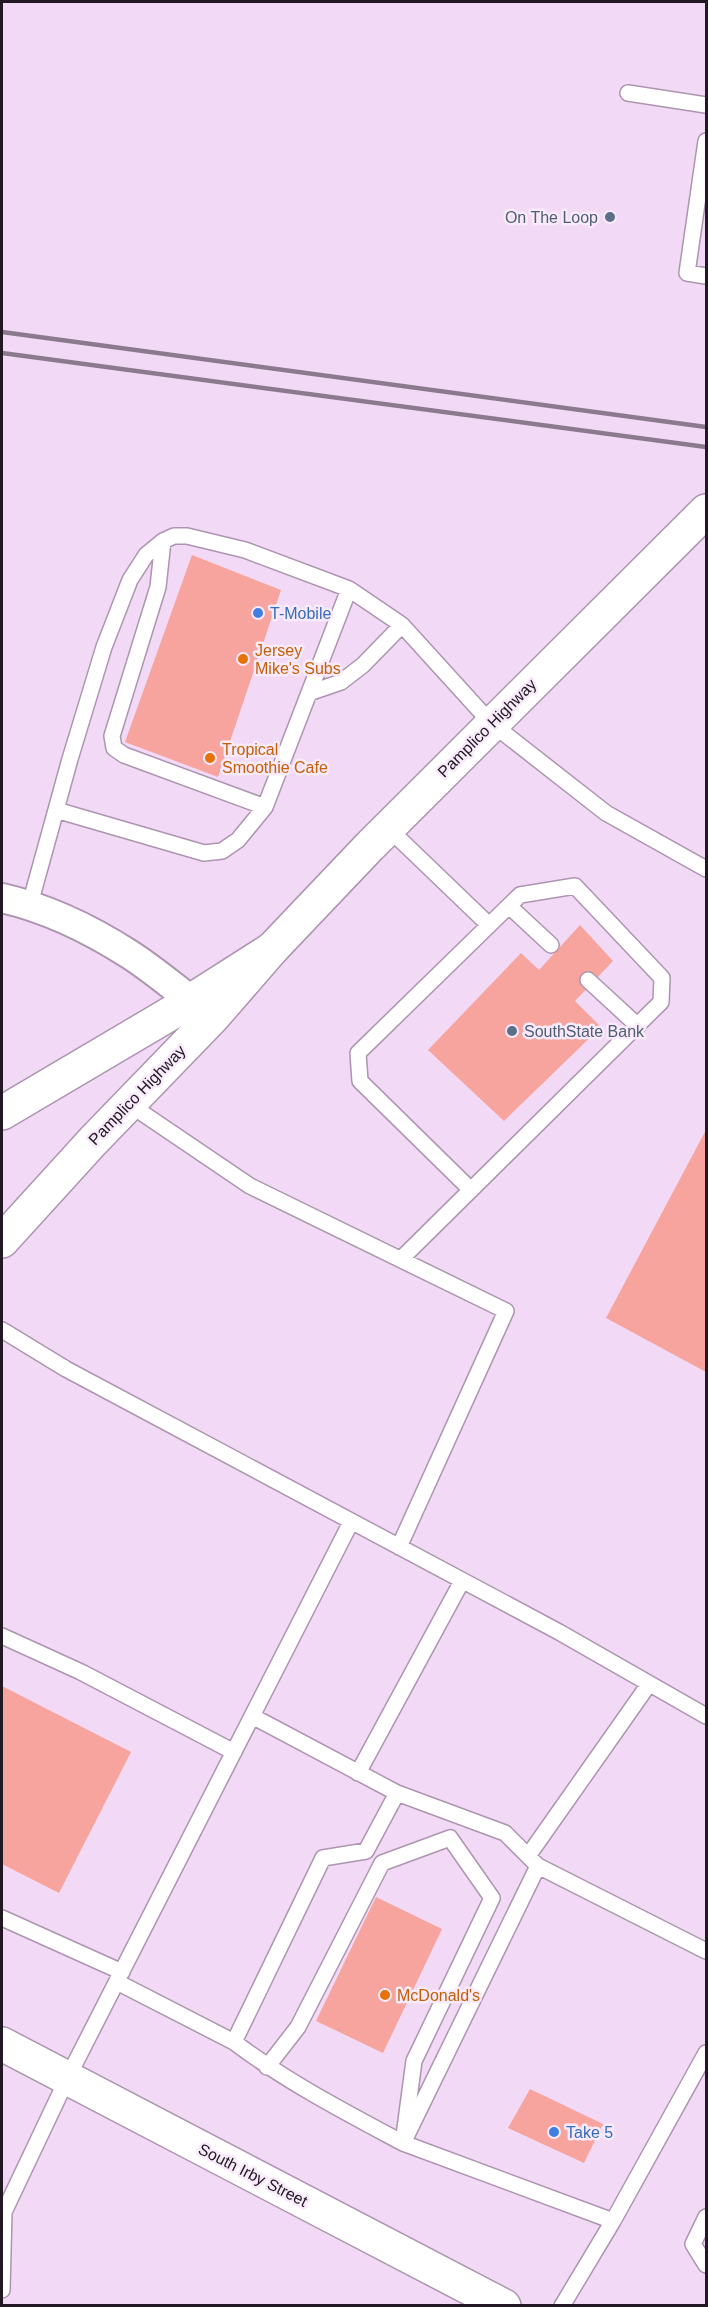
<svg xmlns="http://www.w3.org/2000/svg" width="708" height="2307" viewBox="0 0 708 2307" font-family="Helvetica,sans-serif">
  <style>
    .building { fill: #f6a49d }
    .lines { fill: none; stroke-linecap: round; stroke-linejoin: round }
    .lane-casing { stroke: #ad95b0; stroke-width: 18 }
    .street-casing { stroke: #ad95b0; stroke-width: 32 }
    .secondary-casing { stroke: #ad95b0; stroke-width: 36 }
    .primary-casing { stroke: #ad95b0; stroke-width: 36 }
    .lane { stroke: #fff; stroke-width: 15 }
    .street { stroke: #fff; stroke-width: 28 }
    .secondary { stroke: #fff; stroke-width: 33 }
    .primary { stroke: #fff; stroke-width: 33 }
    .rail { stroke: #8b7a8e; stroke-width: 4.5 }
    .service-dot { fill: #5c6f8a; stroke: #f9eafb; stroke-width: 2 }
    .shop-dot { fill: #3f7fe0; stroke: #f9eafb; stroke-width: 2 }
    .food-dot { fill: #e8710a; stroke: #f9eafb; stroke-width: 2 }
    .labels { text-anchor: middle; dominant-baseline: central; stroke-width: 5; stroke-linejoin: round; paint-order: stroke }
    .service-label { font-size: 16px; fill: #4e5e75; stroke: #f9eafb; text-anchor: end }
    .shop-label { font-size: 16px; fill: #366cbe; stroke: #f9eafb; text-anchor: start }
    .food-label { font-size: 16px; fill: #c56008; stroke: #f9eafb; text-anchor: start }
    .street-label { font-size: 16px; fill: #211823; stroke: #f9eafb }
  </style>
  <rect width="100%" height="100%" fill="#f2d9f6"/>
  <path class="building" d="M192,555L281,590L218,777L125,742Z
    M580,925L613,961L575,1001L601,1027L504,1121L428,1050L521,953L539,970Z
    M706,1130V1372L606,1318Z
    M2,1686L131,1752L59,1893L2,1864Z
    M376,1897L442,1929L383,2053L316,2021Z
    M530,2089L603,2124L584,2163L508,2128Z"/>
  <g class="lines">
    <g class="lane-casing">
      <path id="lane" d="M628,93L706,105
        M706,141L687,273L706,276
        M163,541L158,587L112,736L114,748L124,755L265,807
        M309,693L341,682L363,665L402,625
        M56,810L204,853L222,851L238,840L265,807L349,589
        M388,828L489,925
        M30,904L70,759L104,647L130,580L146,555L163,541L174,536H187L245,550L349,589L402,625L491,723L606,813L706,869
        M509,906L551,945
        M588,980L638,1026
        M129,1104L250,1186L506,1311L399,1547
        M401,1259L661,1002L662,978L575,886L520,895L358,1053L360,1081L471,1190
        M2,1330L66,1369L559,1632L706,1716
        M2,1636L81,1672L234,1752
        M252,1716L397,1793L505,1833L538,1866L706,1951
        M358,1773L462,1581
        M528,1856L649,1684
        M2,1918L122,1972
        M117,1982L234,2042L323,1858L366,1851L397,1793
        M234,2042C287,2082 345,2112 403,2143L538,1866
        M267,2067L298,2027L382,1863L450,1838L492,1898L414,2061L403,2143L613,2221
        M706,2217L693,2244L706,2265
        M2,2290L4,2212L67,2079L351,1522
        M562,2306L613,2221L706,2053"/>
    </g>
    <g class="street-casing">
      <path id="street" d="M2,898C46,908 90,929 129,954C151,968 171,985 192,1001"/>
    </g>
    <g class="secondary-casing">
      <path id="secondary" d="M2,1241L93,1141L213,1017L272,949L369,847L706,511"/>
    </g>
    <g class="primary-casing">
      <path id="primary" d="M2,1113L178,1009L272,949
        M2,2044L504,2306"/>
    </g>
    <use href="#lane" class="lane"/>
    <use href="#street" class="street"/>
    <use href="#secondary" class="secondary"/>
    <use href="#primary" class="primary"/>
    <path class="rail" d="M2,332L706,427
      M2,353L706,447"/>
  </g>
  <g class="service-dot">
    <circle cx="610" cy="217" r="6"/>
    <circle cx="512" cy="1031" r="6"/>
  </g>
  <g class="shop-dot">
    <circle cx="258" cy="613" r="6"/>
    <circle cx="554" cy="2132" r="6"/>
  </g>
  <g class="food-dot">
    <circle cx="243" cy="659" r="6"/>
    <circle cx="210" cy="758" r="6"/>
    <circle cx="385" cy="1995" r="6"/>
  </g>
  <g class="labels">
    <g class="service-label">
      <text x="598" y="217">On The Loop</text>
      <text x="524" y="1031" text-anchor="start">SouthState Bank</text>
    </g>
    <g class="shop-label">
      <text x="270" y="613">T-Mobile</text>
      <text x="566" y="2132">Take 5</text>
    </g>
    <g class="food-label">
      <text x="255" y="650">Jersey<tspan x="255" dy="18">Mike's Subs</tspan></text>
      <text x="222" y="749">Tropical<tspan x="222" dy="18">Smoothie Cafe</tspan></text>
      <text x="397" y="1995">McDonald's</text>
    </g>
    <g class="street-label">
      <text transform="translate(487 728) rotate(-45)">Pamplico Highway</text>
      <text transform="translate(137 1095) rotate(-46)">Pamplico Highway</text>
      <text transform="translate(253 2175) rotate(27)">South Irby Street</text>
    </g>
  </g>
  <rect width="708" height="2307" fill="none" stroke="#211823" stroke-width="6"/>
</svg>
